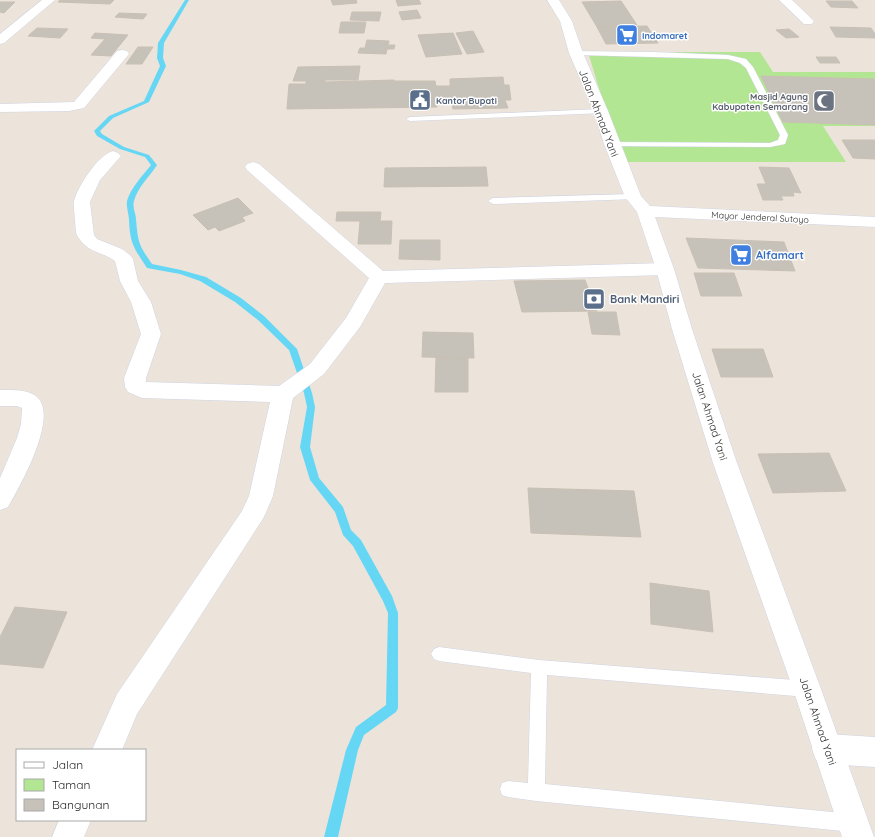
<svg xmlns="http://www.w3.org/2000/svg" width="875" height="837" viewBox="0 0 875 837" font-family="Quicksand,sans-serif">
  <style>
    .green { fill: #b3e693 }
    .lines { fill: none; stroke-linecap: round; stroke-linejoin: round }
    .stream { fill: #66d6f5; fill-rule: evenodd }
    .building { fill: #c7c2b9; stroke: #c8c0b4 }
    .service-casing { stroke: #cfd4e3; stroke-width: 1 }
    .minor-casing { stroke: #cfd4e3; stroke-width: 1 }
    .tertiary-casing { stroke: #cfd4e3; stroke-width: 1 }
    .service { fill: #fff; fill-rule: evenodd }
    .minor { fill: #fff; fill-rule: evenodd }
    .tertiary { fill: #fff; fill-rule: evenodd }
    .labels { text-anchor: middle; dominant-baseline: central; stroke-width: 3; stroke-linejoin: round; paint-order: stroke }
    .far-shop-label { font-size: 9px; font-weight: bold; fill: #366cbe; stroke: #fff; text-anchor: start }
    .far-worship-label { font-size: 9px; font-weight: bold; fill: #5b616d; stroke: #fff; text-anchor: end }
    .far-service-label { font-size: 9px; font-weight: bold; fill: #4e5e75; stroke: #fff; text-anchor: start }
    .far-street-label { font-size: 9px; fill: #292929; stroke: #fff }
    .street-label { font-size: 11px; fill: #292929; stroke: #fff }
    .shop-label { font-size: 11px; font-weight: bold; fill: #366cbe; stroke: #fff; text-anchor: start }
    .service-label { font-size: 11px; font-weight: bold; fill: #4e5e75; stroke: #fff; text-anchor: start }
  </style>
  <rect width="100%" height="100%" fill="#ece4da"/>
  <path class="green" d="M588,52H760L773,72H875V126H823L846,162H621Z"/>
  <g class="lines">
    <path class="stream" d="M185,0H189L164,43L163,58L166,66L149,102L113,118L100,131L102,134L124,147L149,155L157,165C150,176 137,188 134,201C132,207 136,214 136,219C138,243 139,245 152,264L181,270L206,277L241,298L264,316L297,349L312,393L315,407L310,447L319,478L343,507L351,530L361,540L392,596L398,613V708L396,712L364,735L358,750L338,837H324L346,750L356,727L386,705L388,613L383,601L353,546L343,535L335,512L310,480L300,447L307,407L304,393L289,350L258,320L235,302L200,281L180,274L147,268C134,248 130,244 129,220C129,214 126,207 127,201C130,189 143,175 151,165L145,157L120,149L97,136L94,131L109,116L144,101L160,66L157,58L158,43Z"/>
  </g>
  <path class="building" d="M60,0H114L110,4L58,2Z
    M331,0H356L357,3L333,5Z
    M396,0H419L421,4L398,6Z
    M621,1L637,25L597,27L582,2Z
    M826,1H852L858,8L831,7Z
    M0,2H15L4,13L0,12Z
    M417,10L421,18L402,20L399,12Z
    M352,12H381L379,21L350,20Z
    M119,13L147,14L143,19L115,17Z
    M341,22H366L364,33H339Z
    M647,26L658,43L606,44L597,27Z
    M830,27L871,28L875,34V38L836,37Z
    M37,28L68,29L60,38L28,36Z
    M789,29L799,37L786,38L776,30Z
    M473,31L484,52L467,54L456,33Z
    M95,33L128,35L111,56L91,55L105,39L91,38Z
    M453,33L462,54L426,57L418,35Z
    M367,40L389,41L388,45H395L394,49H387L386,54L358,53L360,48H365Z
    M138,47H153L142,64H126Z
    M816,57H836L840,63H820Z
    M360,66L358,80H325V82L394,80V81H435L436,86H450V79L503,77L504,85H509L511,100H505L508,108L453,109L451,100H437V107L287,109L289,84H306V81H293L298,67Z
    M761,76L875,79V125L783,122Z
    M842,140H875V159L853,158Z
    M486,167L488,186L384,187L385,168Z
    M759,167L789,168L801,193L793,192L794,196H781L783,200H763L757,184H766Z
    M238,198L253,213L242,217L245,221L219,231L215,227L208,230L193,215Z
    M337,212H381L380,221H392L391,244H358L360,221H336Z
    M686,238L784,242L795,271L698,268Z
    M400,240H440V260L399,259Z
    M694,273H734L742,296H701Z
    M585,280L597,311L522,312L514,281Z
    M588,312H616L620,335L592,334Z
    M423,332L473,333L474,358L422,357Z
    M712,349H763L773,377H721Z
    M436,357L468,358V392H435Z
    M829,453L846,491L773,493L758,454Z
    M528,488L634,491L641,537L531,533Z
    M650,583L709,591L713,632L651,624Z
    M15,607L67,612L43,668L0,664V637Z"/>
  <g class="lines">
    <g class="service-casing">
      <path id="service" d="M573,51L654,52L728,55L746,59L753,67L788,135L785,144L770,147L609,146L608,144L612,142L770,143L778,140L780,135L746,68L740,63L728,59L576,55H573Z
        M601,109H604V113L410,121L406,119L410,117Z
        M633,194L638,197L636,199L493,204L488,201L493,198Z
        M439,647L539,660L807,681L813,684L815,689L813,694L807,697L547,675L545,784L853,814L859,817L862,823L859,829L853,832L536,801L508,797L502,795L500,789L502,783L508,781L528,783L531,673L439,661L434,659L431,654L434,649Z"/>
    </g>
    <g class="minor-casing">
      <path id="minor" d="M42,0H55L4,43L0,44V34Z
        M779,0H792L814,21L812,24H804Z
        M122,50L127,51L129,54L84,108L69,111L0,112V104L74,102L117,51Z
        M113,151L118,153L121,156L100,180L90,202L94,235L97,239L122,249L130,255L133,259L138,281L151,302L161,334L146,378V382L279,386L310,364L346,318L369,278L247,170L245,167L247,164L253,162L259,164L383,271L665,263L671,265L674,269L671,273L665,275L385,283L360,327L324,374L293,398L273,496L264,517L137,714L122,750H92L117,694L242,511L249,496L270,402L142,398L128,392L125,387L124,378L141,334L131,302L120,281L115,261C101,251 88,253 78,237C75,233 76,227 75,222C75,216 73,207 74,201C78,186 98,155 113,151Z
        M0,390C12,390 30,389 38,398C58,419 20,486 8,507L0,510V478L17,438L21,424L22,408L17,406H0Z
        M827,734L875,737V767L827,764L816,760L812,749L816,738Z
        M59,820H91L84,837H52Z"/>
    </g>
    <g class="tertiary-casing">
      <path id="tertiary" d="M547,0H559L572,21L583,53L608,111L641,196L650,206L875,217V227L655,217L674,269L692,329L737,463L821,689L874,837H842L793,689L713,463L672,329L656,269L637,212L625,197L604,144L594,111L569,53L560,21Z"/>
    </g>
    <use href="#service" class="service"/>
    <use href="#minor" class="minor"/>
    <use href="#tertiary" class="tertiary"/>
  </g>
  <defs>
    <g id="supermarket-square" transform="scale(1.15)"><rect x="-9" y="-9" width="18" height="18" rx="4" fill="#3f7fe0" stroke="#fff"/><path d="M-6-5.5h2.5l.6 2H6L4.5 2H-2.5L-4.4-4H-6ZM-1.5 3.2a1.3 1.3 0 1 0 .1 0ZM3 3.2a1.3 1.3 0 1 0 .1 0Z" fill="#fff"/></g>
    <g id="civic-square" transform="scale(1.15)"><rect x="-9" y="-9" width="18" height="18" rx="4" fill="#5c6f8a" stroke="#fff"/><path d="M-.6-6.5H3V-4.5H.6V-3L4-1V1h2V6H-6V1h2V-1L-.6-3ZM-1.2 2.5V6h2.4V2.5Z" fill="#fff"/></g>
    <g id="mosque-square" transform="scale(1.15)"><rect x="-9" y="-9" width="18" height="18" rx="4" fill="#6b7280" stroke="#fff"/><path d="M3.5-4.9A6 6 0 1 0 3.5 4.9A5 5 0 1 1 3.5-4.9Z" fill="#fff"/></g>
    <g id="bank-square" transform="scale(1.15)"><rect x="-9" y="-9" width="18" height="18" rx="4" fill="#5c6f8a" stroke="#fff"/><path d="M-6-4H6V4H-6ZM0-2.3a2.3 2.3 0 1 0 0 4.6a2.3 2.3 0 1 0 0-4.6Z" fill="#fff"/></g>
  </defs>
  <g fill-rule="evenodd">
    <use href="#supermarket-square" x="627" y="35"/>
    <use href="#civic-square" x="420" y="100"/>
    <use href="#mosque-square" x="824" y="101"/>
    <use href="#supermarket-square" x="741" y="255"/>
    <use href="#bank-square" x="594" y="299"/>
  </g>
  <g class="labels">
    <g class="far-shop-label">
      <text x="642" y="35">Indomaret</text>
    </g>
    <g class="far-worship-label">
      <text x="808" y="96">Masjid Agung<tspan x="808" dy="10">Kabupaten Semarang</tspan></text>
    </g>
    <g class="far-service-label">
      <text x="436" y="100">Kantor Bupati</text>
    </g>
    <g class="far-street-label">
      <text transform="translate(760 217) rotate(3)">Mayor Jenderal Sutoyo</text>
    </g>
    <g class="street-label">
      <text transform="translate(599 113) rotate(69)">Jalan Ahmad Yani</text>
      <text transform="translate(710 416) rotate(72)">Jalan Ahmad Yani</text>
      <text transform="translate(818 721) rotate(71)">Jalan Ahmad Yani</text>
    </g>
    <g class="shop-label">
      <text x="756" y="255">Alfamart</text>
    </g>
    <g class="service-label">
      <text x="610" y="299">Bank Mandiri</text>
    </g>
  </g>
  <rect x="16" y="749" width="130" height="72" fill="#ffffff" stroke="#a9a9a9"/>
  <rect x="24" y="762" width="20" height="6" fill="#ffffff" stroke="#a9a9a9"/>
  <text x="52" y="769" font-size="12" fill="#292929">Jalan</text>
  <rect x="24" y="779" width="20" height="12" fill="#b3e693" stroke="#a9a9a9"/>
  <text x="52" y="789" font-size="12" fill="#292929">Taman</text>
  <rect x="24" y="799" width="20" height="12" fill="#c7c2b9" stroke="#a9a9a9"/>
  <text x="52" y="809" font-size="12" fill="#292929">Bangunan</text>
</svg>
